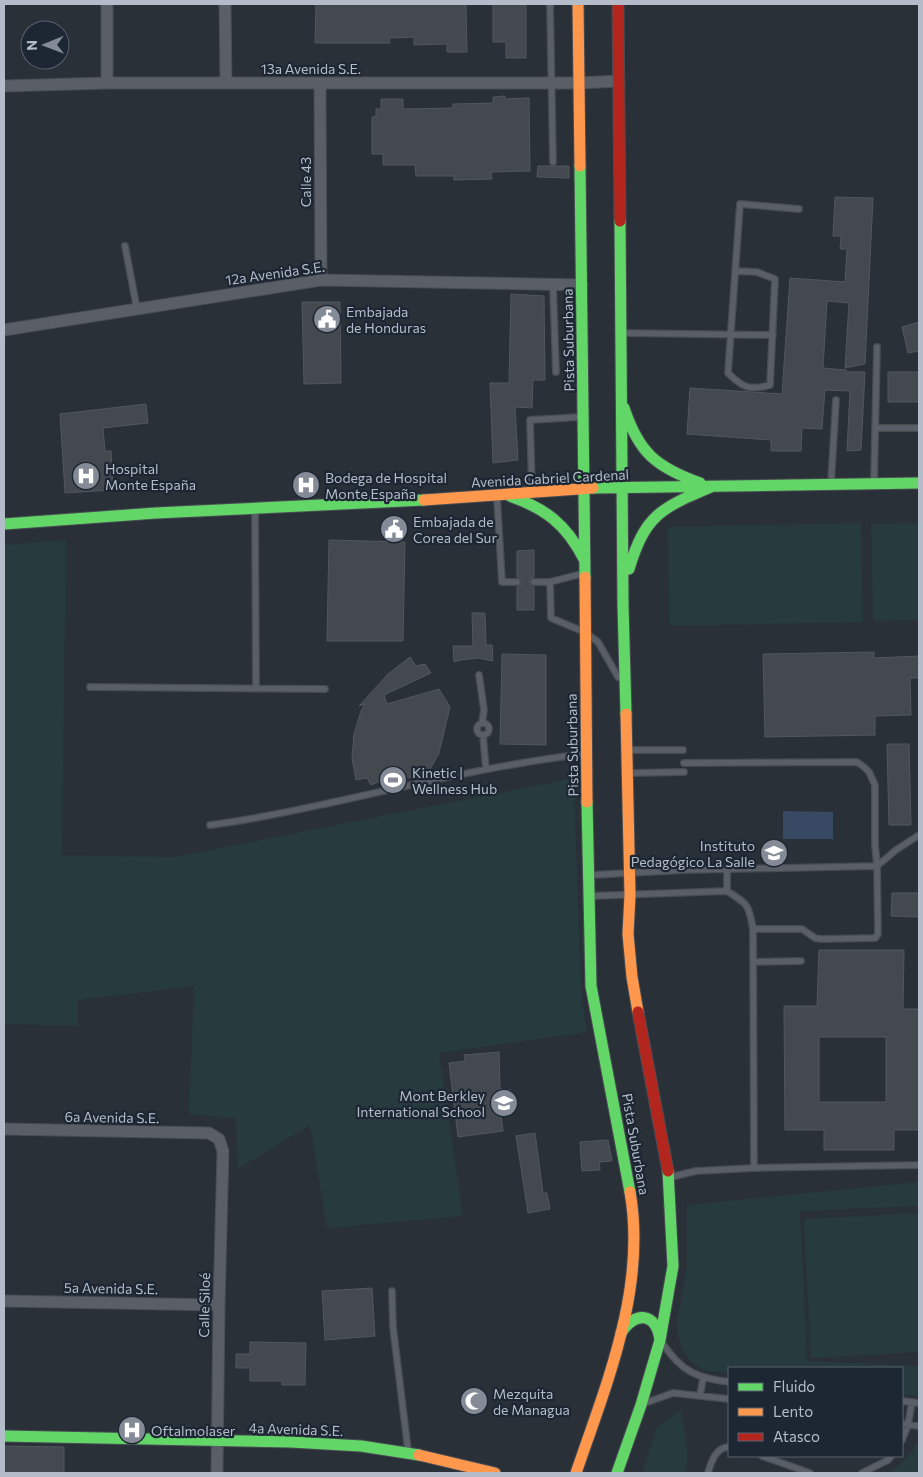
<svg xmlns="http://www.w3.org/2000/svg" width="923" height="1477" viewBox="0 0 923 1477" font-family="Commissioner,sans-serif">
  <style>
    .green { fill: #273a3e }
    .water { fill: #384963 }
    .building { fill: #444950; stroke: #52575f; fill-rule: evenodd }
    .lines { fill: none; stroke-linecap: round; stroke-linejoin: round }
    .lane-casing { stroke: #484c53; stroke-width: 8 }
    .street-casing { stroke: #484c53; stroke-width: 13 }
    .fast-casing { stroke: #484c53; stroke-width: 13 }
    .slow-casing { stroke: #484c53; stroke-width: 13 }
    .jam-casing { stroke: #484c53; stroke-width: 13 }
    .lane { stroke: #5a5e66; stroke-width: 5.5 }
    .street { stroke: #5a5e66; stroke-width: 11 }
    .fast { stroke: #63d668; stroke-width: 11 }
    .slow { stroke: #ff974d; stroke-width: 11 }
    .jam { stroke: #b3261e; stroke-width: 11 }
    .labels { text-anchor: middle; dominant-baseline: central; stroke-width: 4.5; stroke-linejoin: round; paint-order: stroke }
    .street-label { font-size: 14px; fill: #b4bcc9; stroke: #1d2633 }
    .poi-label { font-size: 14px; fill: #b4bcc9; stroke: #1d2633; text-anchor: start }
  </style>
  <rect width="100%" height="100%" fill="#2a3038"/>
  <path class="green" d="M861,523L863,622L670,626L668,527Z
    M919,523V620L873,621L871,524Z
    M66,540L62,855L176,857L574,778L580,969L583,1007L587,1032L439,1053L463,1216L327,1228L310,1125L238,1169L236,1118L189,1114L194,986L78,1000V1026L4,1024V545Z
    M919,1182V1206L800,1211L807,1361L919,1366V1396L902,1394V1368H729V1373L703,1370L690,1361L681,1346L678,1335L677,1321L687,1268V1205Z
    M919,1213V1352L811,1358L804,1219Z
    M681,1410C684,1431 691,1453 685,1473H642L657,1427Z
    M918,1439L919,1473H890L912,1452Z"/>
  <path class="water" d="M783,811L833,812V839H783Z"/>
  <path class="building" d="M316,4H466L467,52H447V44L414,45V37L389,38L390,43H315Z
    M493,4H526V58H506V42H493Z
    M505,96V99L529,98L530,171L491,172L492,179L454,180V176H416L415,165H383V154H372V117L376,116V109H381V99H403V109L453,108V104L493,103V97Z
    M538,166H569V178L537,177Z
    M835,197L873,198L865,364L845,368L849,303L827,301L823,368L846,370L847,372H865L861,450L847,451L850,391L825,390L822,429L802,428L801,451H771V440L687,434L690,388L782,394L790,278L845,282L847,249H840L841,236H833Z
    M511,294L544,296L545,380H533L532,408L515,407L518,460L493,463L490,383H509Z
    M302,302H340L341,383L304,384Z
    M919,322V351L908,353L902,327Z
    M888,372H919V402H888Z
    M146,404L148,423L103,428L105,451H111L113,490L65,493L60,414Z
    M329,540L405,542L403,641H327Z
    M534,550V577L530,579L529,582L534,587V610H517V587L521,585L522,582L517,577V551Z
    M472,613H485L486,645H492L493,661L478,658L460,660L454,662L453,646H473Z
    M874,652V658L919,656V678H910L911,715L875,716V735L765,737L763,654Z
    M502,654L546,655V745L500,744Z
    M410,657L416,666L425,664L431,673L384,695L387,704L439,689L450,707L439,753L428,773L399,780L396,774L371,785L367,778L356,780L352,758L354,734L361,711L365,704L359,706L388,674Z
    M887,744H909L911,825H889Z
    M892,893H919V917L891,916Z
    M819,950H904L903,1009H919V1130H894V1150H824V1130H785L784,1006H817ZM819,1037H886V1102H819Z
    M499,1052L500,1089L511,1090V1107H500L503,1131L458,1137L449,1063L465,1061L464,1055Z
    M535,1133L543,1193H547L550,1209L528,1213L516,1136Z
    M608,1140L612,1161L599,1162L600,1170L582,1171L580,1142Z
    M372,1288L375,1336L325,1340L322,1291Z
    M250,1342L306,1343L305,1385H282V1381H250V1368H236V1354H250Z
    M4,1446L64,1447V1473H4Z"/>
  <g class="lines">
    <g class="lane-casing">
      <path id="lane" d="M550,4L553,162
        M125,246L137,309
        M735,271L757,272L775,279L770,385C749,391 742,387 728,373L740,204L799,209
        M553,285L556,372
        M623,333L773,335
        M875,428H919
        M874,481L877,347
        M831,483L836,400
        M532,490L530,420L580,417
        M497,497L502,582H517
        M255,510L256,688
        M534,582H550L581,574
        M550,582L551,618L582,631
        M590,636L598,642L618,677
        M479,675L484,710L482,723
        M90,687L325,689
        M477 729a6 6 0 1 1 12 0a6 6 0 1 1-12 0Z
        M483,736L486,769
        M628,750H683
        M684,763L857,762L864,767L869,772L875,785V845L877,866
        M629,773L684,772
        M210,825C252,820 292,811 334,802C416,784 499,764 584,754
        M877,866L896,850L919,835
        M727,871V891
        M592,875L685,870L877,866L878,934L875,938L821,939L815,938L802,929H753
        M591,896L727,891C748,904 749,905 753,929L754,1168L696,1171L671,1177
        M753,962L801,961
        M754,1168L919,1165
        M392,1291L393,1327L408,1450
        M663,1344C682,1372 697,1378 729,1382
        M700,1395L703,1379
        M902,1401L919,1403
        M645,1403L673,1393L729,1399
        M902,1424L919,1426
        M902,1440L908,1425L912,1402
        M762,1456L810,1473
        M708,1473C711,1462 716,1447 729,1447
        M862,1473L888,1460L891,1456"/>
    </g>
    <g class="street-casing">
      <path id="street" d="M107,4V83
        M225,4L226,83
        M320,83L321,280
        M4,86L107,83H579L619,81
        M4,330L321,280L582,285
        M4,1129L209,1133L219,1139L223,1151L219,1305L217,1473
        M4,1301L219,1305"/>
    </g>
    <g class="fast-casing">
      <path id="fast" d="M580,166L585,577
        M620,221L623,605L626,714
        M624,408C639,453 656,467 700,483
        M593,488L919,483
        M510,496C546,509 566,524 584,559
        M4,524L156,513L424,500
        M629,569C645,515 661,508 711,487
        M587,802L591,986L630,1192
        M621,1333C635,1311 656,1312 660,1340
        M4,1436L291,1442L361,1446L419,1455
        M617,1473L641,1405L660,1340L673,1266L668,1171"/>
    </g>
    <g class="slow-casing">
      <path id="slow" d="M578,4L580,166
        M424,500L593,488
        M585,577L587,802
        M626,714L630,895L628,934L632,977L638,1012
        M419,1455L495,1473
        M576,1473C606,1385 647,1288 630,1192"/>
    </g>
    <g class="jam-casing">
      <path id="jam" d="M618,4L620,221
        M638,1012L668,1171"/>
    </g>
    <use href="#lane" class="lane"/>
    <use href="#street" class="street"/>
    <use href="#fast" class="fast"/>
    <use href="#slow" class="slow"/>
    <use href="#jam" class="jam"/>
  </g>
  <defs>
    <g id="civic-disc" transform="scale(1.4375)"><circle r="9.5" fill="#848b96" stroke="#1d2633"/><path d="M-.6-6.5H3V-4.5H.6V-3L4-1V1h2V6H-6V1h2V-1L-.6-3ZM-1.2 2.5V6h2.4V2.5Z" fill="#fff"/></g>
    <g id="hospital-disc" transform="scale(1.4375)"><circle r="9.5" fill="#848b96" stroke="#1d2633"/><path d="M-5-5h3v3.5h4V-5h3V5h-3V1.5h-4V5h-3Z" fill="#fff"/></g>
    <g id="stadium-disc" transform="scale(1.4375)"><circle r="9.5" fill="#848b96" stroke="#1d2633"/><path d="M0-5a6.5 5 0 1 0 0 10a6.5 5 0 1 0 0-10ZM-3.5-1.8h7v3.6h-7Z" fill="#fff"/></g>
    <g id="school-disc" transform="scale(1.4375)"><circle r="9.5" fill="#848b96" stroke="#1d2633"/><path d="M0-5L7-2L0 1L-7-2ZM-4 1L0 2.5L4 1V4Q0 6-4 4Z" fill="#fff"/></g>
    <g id="mosque-disc" transform="scale(1.4375)"><circle r="9.5" fill="#848b96" stroke="#1d2633"/><path d="M3.5-4.9A6 6 0 1 0 3.5 4.9A5 5 0 1 1 3.5-4.9Z" fill="#fff"/></g>
  </defs>
  <g fill-rule="evenodd">
    <use href="#civic-disc" x="327" y="319"/>
    <use href="#hospital-disc" x="86" y="476"/>
    <use href="#hospital-disc" x="306" y="485"/>
    <use href="#civic-disc" x="394" y="529"/>
    <use href="#stadium-disc" x="393" y="780"/>
    <use href="#school-disc" x="774" y="853"/>
    <use href="#school-disc" x="504" y="1103"/>
    <use href="#mosque-disc" x="474" y="1401"/>
    <use href="#hospital-disc" x="132" y="1430"/>
  </g>
  <g class="labels">
    <g class="street-label">
      <text x="311" y="68">13a Avenida S.E.</text>
      <text transform="translate(305 182) rotate(-90)">Calle 43</text>
      <text transform="translate(275 273) rotate(-8)">12a Avenida S.E.</text>
      <text transform="translate(568 340) rotate(-91)">Pista Suburbana</text>
      <text transform="translate(550 478) rotate(-3)">Avenida Gabriel Cardenal</text>
      <text transform="translate(572 745) rotate(-91)">Pista Suburbana</text>
      <text transform="translate(112 1117) rotate(1)">6a Avenida S.E.</text>
      <text transform="translate(636 1144) rotate(80)">Pista Suburbana</text>
      <text transform="translate(111 1288) rotate(1)">5a Avenida S.E.</text>
      <text transform="translate(204 1305) rotate(-89)">Calle Siloé</text>
      <text transform="translate(296 1429) rotate(2)">4a Avenida S.E.</text>
    </g>
    <g class="poi-label">
      <text x="346" y="311">Embajada<tspan x="346" dy="16">de Honduras</tspan></text>
      <text x="105" y="468">Hospital<tspan x="105" dy="16">Monte España</tspan></text>
      <text x="325" y="477">Bodega de Hospital<tspan x="325" dy="16">Monte España</tspan></text>
      <text x="413" y="521">Embajada de<tspan x="413" dy="16">Corea del Sur</tspan></text>
      <text x="412" y="772">Kinetic |<tspan x="412" dy="16">Wellness Hub</tspan></text>
      <text x="755" y="845" text-anchor="end">Instituto<tspan x="755" dy="16">Pedagógico La Salle</tspan></text>
      <text x="485" y="1095" text-anchor="end">Mont Berkley<tspan x="485" dy="16">International School</tspan></text>
      <text x="493" y="1393">Mezquita<tspan x="493" dy="16">de Managua</tspan></text>
      <text x="151" y="1430">Oftalmolaser</text>
    </g>
  </g>
  <rect width="923" height="1477" fill="none" stroke="#b4bcc9" stroke-width="10"/>
  <rect x="728" y="1367" width="175" height="90" fill="#1d2633" stroke="#59626f"/>
  <rect x="738" y="1383" width="25" height="8" fill="#63d668" stroke="#59626f"/>
  <text x="773" y="1392" font-size="15" fill="#b4bcc9">Fluido</text>
  <rect x="738" y="1408" width="25" height="8" fill="#ff974d" stroke="#59626f"/>
  <text x="773" y="1417" font-size="15" fill="#b4bcc9">Lento</text>
  <rect x="738" y="1433" width="25" height="8" fill="#b3261e" stroke="#59626f"/>
  <text x="773" y="1442" font-size="15" fill="#b4bcc9">Atasco</text>
  <g transform="translate(45 45) rotate(269)"><circle r="24" fill="#1d2633" stroke="#59626f"/>
  <path d="M0-4L9 19L0 12L-9 19Z" fill="#848b96"/>
  <text y="-8" font-size="14" font-weight="bold" text-anchor="middle" fill="#b4bcc9">N</text>
  </g>
</svg>
